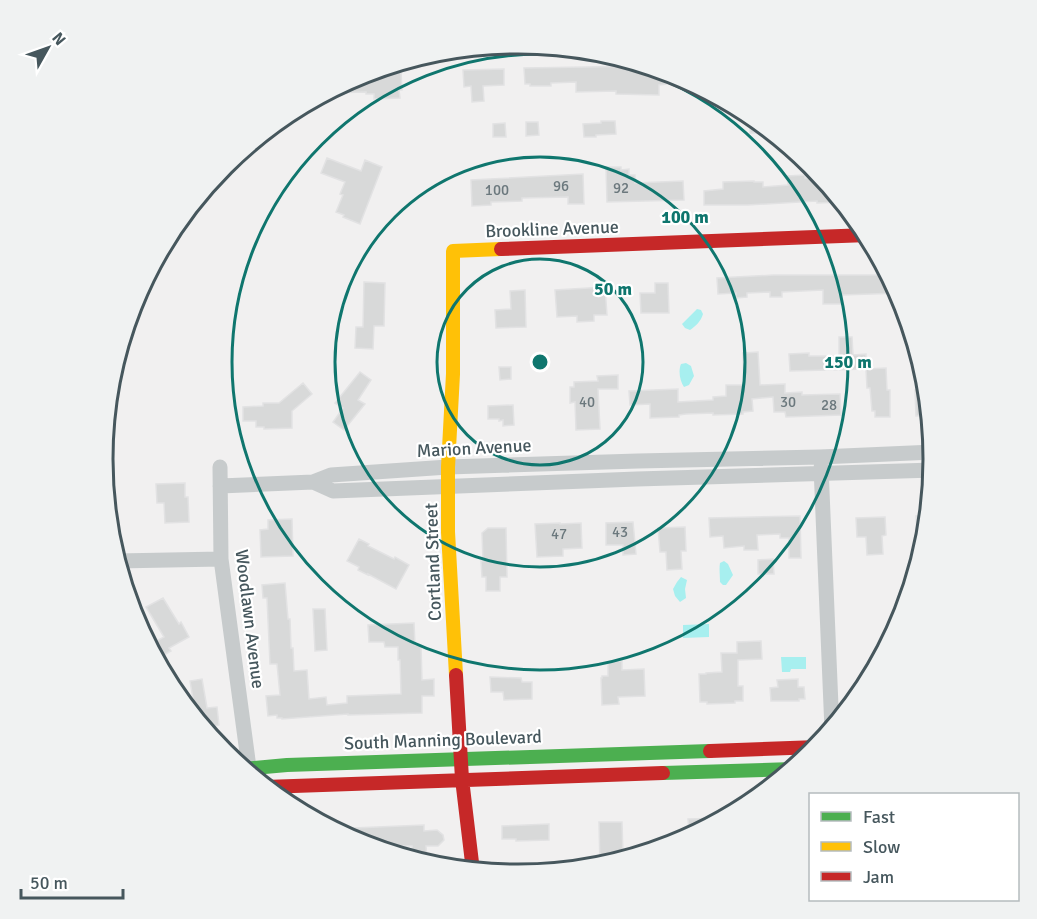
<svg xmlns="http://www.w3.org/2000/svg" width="1037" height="919" viewBox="0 0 1037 919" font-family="Signika,sans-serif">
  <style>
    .water { fill: #a7efef }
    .building { fill: #d8d9d9; stroke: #e2e2e3; stroke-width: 1.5 }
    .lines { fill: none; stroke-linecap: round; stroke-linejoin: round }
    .street { stroke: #c7cbcc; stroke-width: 15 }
    .fast { stroke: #4caf50; stroke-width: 14 }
    .slow { stroke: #ffc107; stroke-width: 14 }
    .jam { stroke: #c62828; stroke-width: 14 }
    .ring { fill: none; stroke: #0f766e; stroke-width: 3 }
    .labels { text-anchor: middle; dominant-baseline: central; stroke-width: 4.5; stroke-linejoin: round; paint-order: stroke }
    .number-label { font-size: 15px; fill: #6b787d }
    .street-label { font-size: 18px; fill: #46575d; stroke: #fff }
    .rim { fill: none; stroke: #46575d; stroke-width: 3 }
    .centre { fill: #0f766e; stroke: #fff; stroke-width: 3 }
    .ring-label { font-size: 18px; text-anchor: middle; font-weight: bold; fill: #0f766e; stroke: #fff; stroke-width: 4.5; stroke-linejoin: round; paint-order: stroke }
  </style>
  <rect width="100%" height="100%" fill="#f1f0f0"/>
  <path class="water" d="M697,309L701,310L703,314C701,321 696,326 690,330L685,328L682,324Z
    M686,363L691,366L694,376L689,385L684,387C680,381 678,371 681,364Z
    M724,561L728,564L733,575L726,585H723L720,582C720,575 719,569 720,563Z
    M681,577L687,580L685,589L686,598L680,602L675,596L673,589L677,582Z
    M709,624V637L683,638V625Z
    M781,657H806V669H791L790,672H782Z"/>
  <path class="building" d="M647,66L666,72V84L659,85V95L616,94V91L576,92V82L551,83V86H530V84H525L524,68Z
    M504,69V85L483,86L484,101L472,102L471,86L464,87L463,70Z
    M401,72L402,90H399L400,98L374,99V94H366V92L326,93L363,74Z
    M750,114L773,133H750Z
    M601,121H615L616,134L596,135V137H584L583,124L601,123Z
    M526,122H538L539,135L526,136Z
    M505,123L506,137H493V124Z
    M327,158L361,171L365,160L382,167L360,224L343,217L344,215L336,212L343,195L340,194L345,182L321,173Z
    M606,167H621V170L629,169V175H635V183L683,181L684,200L607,202Z
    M583,174L584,204H568V197L522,198V201L491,202V205L472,206L471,180Z
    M805,175V178H823L842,202L817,203V201L747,205H704V191L723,189V182L754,181V182H763V187L788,185L787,176Z
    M774,275H882L883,281H892L899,293L842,295L843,304H823V290L782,292V297H770V292L747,293V297L736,298V293L718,294L717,278Z
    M364,282L385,283L384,326H374L373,349L355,348L356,327H363Z
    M655,283H668L669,313H641L640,293H655Z
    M605,287L607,315H594V321L577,322V316L557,317L555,290Z
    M525,290L526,327L496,328L495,310L511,309L510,291Z
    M839,337H852L853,355L866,354V369L886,368L887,390H890V417H875V411H872L870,388H867L866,369L790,371L789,354L809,353V356H839Z
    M758,352L760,385L785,384V393L802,392V395L840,394L841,415L786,417L785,412H774L773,397L752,399L753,411L743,412V414L713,415V413L686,414L679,415V417L650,418V404L630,405L629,391L678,389V402L713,400V397L726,396V385H744L743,353Z
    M499,367H511V379L500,380Z
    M360,372L371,380L358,400L365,404L344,430L333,422L343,408L335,403Z
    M618,375V389H598L600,429L576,430L575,402L570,403V387H574V382L598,381L597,376Z
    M303,383L312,394L292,411V428L264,429V427H256V421H243V407L263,406V403H279Z
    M915,390H928L930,415L916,416Z
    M513,405L514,425L503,426V420L499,421V419H488V406Z
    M185,483V497H188L189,522L165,523L164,503H157L156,484Z
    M929,515L927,534H917L916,516Z
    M800,516L801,558H789V538H780V534L757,535L758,550H744V546L724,548L723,536L710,537L709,518Z
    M885,517L886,535L882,536L883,554L867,555L866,537H857L856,518Z
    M292,519L293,556L261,557L260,530L268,529V520Z
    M633,522L636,554L623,555V545H606V523Z
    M560,523V524L581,523L582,548L563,549V556L537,557L535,524Z
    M685,527L686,551H681L682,569L667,570L666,552H660L658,528Z
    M488,528H506L507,577H500V591H486V577H482L481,561H483L482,533Z
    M359,539L369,544L368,546L394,559L395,557L409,565L396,589L368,574V575L358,570L359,567L347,561Z
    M773,559L774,574H758V560Z
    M285,583L288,619H290L291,648H293L294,671L307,670L309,699L326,697L327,705L347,703V696L401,694L400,660H398V647H385L384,642H369L368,625L414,623L415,645H421L422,680L434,679V696H422V713L348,715V714L282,719V718H277V715L268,716L266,696L280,695L277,664H270L267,598H263L262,585Z
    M163,598L179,624L181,622L189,637L169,648L171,651L159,658L151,644L164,637L146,607Z
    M313,609H325L327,650L315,651Z
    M761,641L762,659L738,660V686H743V701H735V703L707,704V702H700L699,674H706V673L722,672L721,653H737V642Z
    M622,661V670L644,669L645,696L618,697L619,704L602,705L601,678H602V676H608V662Z
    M490,677L521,678L522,682H532V699L504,700L503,692H491Z
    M202,679L207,708L217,707L219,725L204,729L189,711H195L190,681Z
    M798,679V687H804L805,699H799V701H771L770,688L778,687L777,680Z
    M726,818L696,834H689L688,819Z
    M599,822H622L623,856H616V862L600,867Z
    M549,824V840L516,841V839H502V826Z
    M424,825V831L437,830L443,835L444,840L438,846H426L427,859L413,860L412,846H390L391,853L378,849L377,844H359L331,829Z"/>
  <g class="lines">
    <path class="street" d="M220,467L221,559L250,775
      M821,467L832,730
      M313,482L333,491L637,479L934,470
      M220,486L313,482L331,475L448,467L638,461L820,457L934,452
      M117,561L221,559"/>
    <path class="fast" d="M243,769L287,765L710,751
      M663,773L793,769"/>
    <path class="slow" d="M456,675L448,532V467L453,374V251L501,249"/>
    <path class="jam" d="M501,249L868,235
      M456,675L462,779L473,871
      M710,751L818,747
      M265,787L663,773"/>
  </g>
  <g class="ring">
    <circle cx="540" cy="362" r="103"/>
    <circle cx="540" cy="362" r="205"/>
    <circle cx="540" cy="362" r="308"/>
  </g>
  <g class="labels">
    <g class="number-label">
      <text x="561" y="186">96</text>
      <text x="621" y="188">92</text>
      <text x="497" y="190">100</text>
      <text x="587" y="402">40</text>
      <text x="788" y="402">30</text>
      <text x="829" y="405">28</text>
      <text x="620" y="532">43</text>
      <text x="559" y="534">47</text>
    </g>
    <g class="street-label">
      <text transform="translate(552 229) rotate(-2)">Brookline Avenue</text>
      <text transform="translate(474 448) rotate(-3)">Marion Avenue</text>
      <text transform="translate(433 562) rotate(-92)">Cortland Street</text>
      <text transform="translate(250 619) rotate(83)">Woodlawn Avenue</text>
      <text transform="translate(443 740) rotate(-2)">South Manning Boulevard</text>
    </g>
  </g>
  <path d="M0 0H1037V919H0ZM113 459a405 405 0 1 1 810 0a405 405 0 1 1-810 0Z" fill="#f0f2f2" fill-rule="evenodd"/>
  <path class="rim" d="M113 459a405 405 0 1 1 810 0a405 405 0 1 1-810 0Z"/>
  <circle cx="540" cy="362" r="9" class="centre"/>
  <g class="ring-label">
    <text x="685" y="223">100 m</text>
    <text x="613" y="295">50 m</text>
    <text x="848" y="368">150 m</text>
  </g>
  <rect x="809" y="793" width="210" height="108" fill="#ffffff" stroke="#b5bcbe" stroke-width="1.5"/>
  <rect x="821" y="812" width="30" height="9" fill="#4caf50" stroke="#b5bcbe" stroke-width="1.5"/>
  <text x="863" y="823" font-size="18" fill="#46575d">Fast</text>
  <rect x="821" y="842" width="30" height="9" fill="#ffc107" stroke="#b5bcbe" stroke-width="1.5"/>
  <text x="863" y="853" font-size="18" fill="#46575d">Slow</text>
  <rect x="821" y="872" width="30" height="9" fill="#c62828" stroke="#b5bcbe" stroke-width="1.5"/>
  <text x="863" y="883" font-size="18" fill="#46575d">Jam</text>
  <g transform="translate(48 48) rotate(50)" stroke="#ffffff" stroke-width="4.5" paint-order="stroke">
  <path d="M0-4.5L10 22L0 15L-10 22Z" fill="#46575d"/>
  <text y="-9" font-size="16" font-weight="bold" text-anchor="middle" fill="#46575d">N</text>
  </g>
  <path d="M21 889v9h102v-9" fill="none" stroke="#46575d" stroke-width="3"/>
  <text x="30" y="889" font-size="18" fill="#46575d" stroke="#ffffff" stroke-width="4.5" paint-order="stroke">50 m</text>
</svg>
